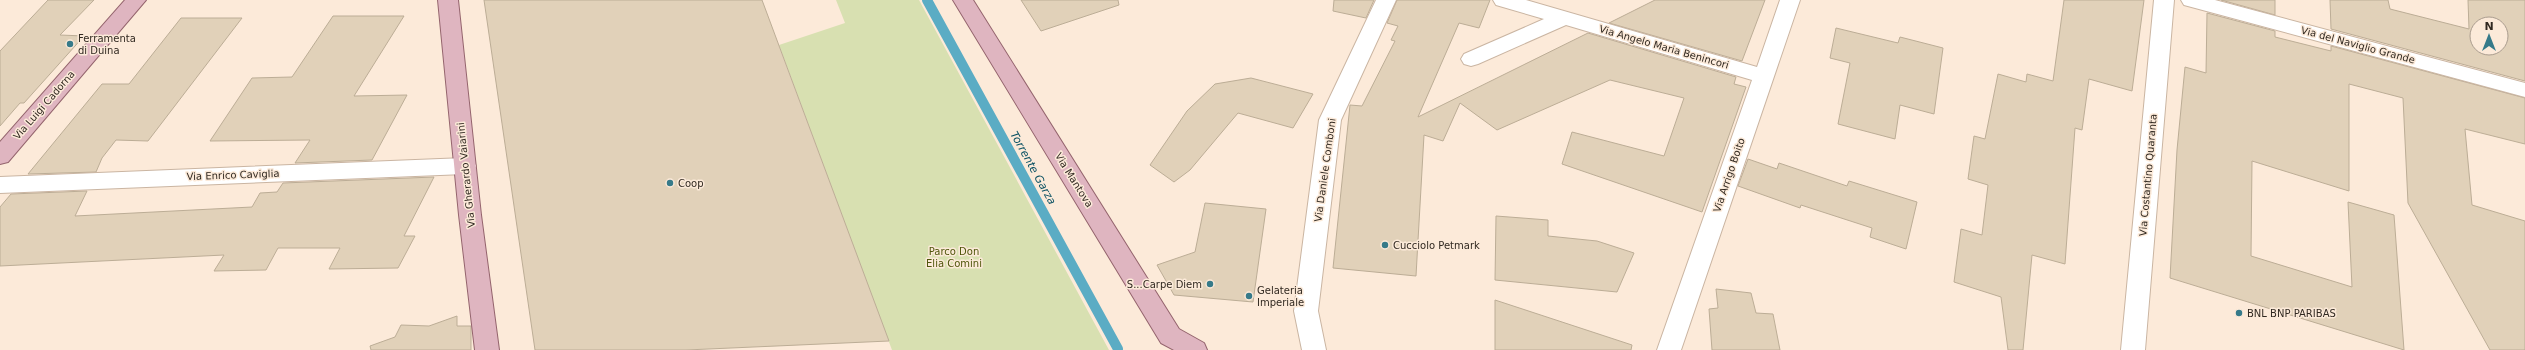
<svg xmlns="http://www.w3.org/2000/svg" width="2525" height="350" viewBox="0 0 2525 350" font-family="'DejaVu Sans',sans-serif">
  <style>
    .green { fill: #d8e0b1 }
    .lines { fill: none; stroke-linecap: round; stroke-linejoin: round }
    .stream { stroke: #5bacc4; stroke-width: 10 }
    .building { fill: #e1d1b9; stroke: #bcad96; fill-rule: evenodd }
    .minor-casing { stroke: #cab5a2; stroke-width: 2 }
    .major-casing { stroke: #94646d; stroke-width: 2 }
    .minor { fill: #fff; fill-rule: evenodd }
    .major { fill: #dfb5c0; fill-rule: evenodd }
    .poi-dot { fill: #367a89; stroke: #fcead9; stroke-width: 1.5 }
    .labels { text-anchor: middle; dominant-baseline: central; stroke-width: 3; stroke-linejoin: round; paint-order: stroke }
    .poi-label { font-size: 10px; fill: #312921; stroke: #fcead9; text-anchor: start }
    .street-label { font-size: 10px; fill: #312921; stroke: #fcead9 }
    .park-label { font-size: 10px; fill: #4f560b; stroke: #fcead9 }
    .water-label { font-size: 11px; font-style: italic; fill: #095062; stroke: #fcead9 }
  </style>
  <rect width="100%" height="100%" fill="#fcead9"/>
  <path class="green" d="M836,0H919L1109,350H892L779,45L845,23Z"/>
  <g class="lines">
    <path class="stream" d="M927,0L1118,349"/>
  </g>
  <path class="building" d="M48,0H94L60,35L84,36L24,103H20L0,126V51Z
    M484,0H762L889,341L686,350H535Z
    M1021,0H1118L1119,5L1041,31Z
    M1334,0H1374L1366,18L1333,11Z
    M1397,0H1490L1479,28L1459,23L1418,117L1588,33L1736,77L1734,84L1746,87L1702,212L1562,164L1572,132L1664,156L1684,98L1610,80L1497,130L1460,103L1443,141L1424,135L1416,276L1333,268L1350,105L1362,106L1395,41L1391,40L1398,26L1387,23Z
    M1655,0H1765L1742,61L1609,23Z
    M2064,0H2144L2132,91L2089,79L2082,130L2075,128L2065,264L2032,255L2023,350H2008L2001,297L1954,282L1961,229L1982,235L1988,185L1968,179L1974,136L1985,139L1998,74L2026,82L2027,74L2053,81Z
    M2221,0H2275V15Z
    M2330,0H2388L2390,9L2469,29L2468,0H2525V81L2331,29ZM2477,24H2501V48H2477Z
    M2207,13L2275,31V37L2331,51V46L2525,98V144L2465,129L2472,205L2525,221V350H2490L2408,203L2403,98L2349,84V191L2252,161L2251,256L2352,287L2348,202L2394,215L2404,350L2170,278L2177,150L2185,67L2206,73Z
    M333,16H404L354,96L407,95L372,160L295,163L310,140L210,141L252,78L292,77Z
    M181,18H242L148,141L116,140L102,158L96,172L28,174L102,84H129Z
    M1836,28L1898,43L1900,37L1943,48L1934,114L1900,105L1895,139L1838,124L1850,63L1830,58Z
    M1251,78L1313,94L1293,128L1238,113L1190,170L1174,182L1150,165L1187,111L1215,84Z
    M1748,159L1777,169L1779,163L1847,186L1849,181L1917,202L1906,249L1870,237L1872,228L1801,205L1800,208L1738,186Z
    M434,177L404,236H415L398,268L329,269L340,248H278L266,270L214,271L224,255L0,266V207L11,194L87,191L75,216L252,207L260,193L277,192L283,183Z
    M1205,203L1266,209L1253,302L1174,295L1157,265L1195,252Z
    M1496,216L1548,220V236L1597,241L1634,253L1617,292L1495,280Z
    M1716,289L1751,293L1756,313L1773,314L1780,350H1712L1709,309L1718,308Z
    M1495,300L1632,345L1631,350H1495Z
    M457,316V326H471V350H371L370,346L395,337L401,325L429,326Z"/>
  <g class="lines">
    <g class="minor-casing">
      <path id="minor" d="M1376,0H1396L1341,120L1318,311L1326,350H1302L1294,311L1319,120Z
        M1493,0H1526L1757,67L1780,0H1800L1681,350H1657L1752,80L1566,25L1478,64L1471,66L1464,64L1461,59L1464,54L1544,19L1496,5Z
        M2154,0H2174L2145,350H2121Z
        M2181,0H2215L2525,83V97L2184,5Z
        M465,158L473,160L476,166L473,172L465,174L0,193V177Z"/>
    </g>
    <g class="major-casing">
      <path id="major" d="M125,0H146L8,162L0,164V142Z
        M438,0H458L481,215L499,350H475L459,215Z
        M953,0H973L1179,329L1204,343L1207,350H1174L1161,343Z"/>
    </g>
    <use href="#minor" class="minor"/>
    <use href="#major" class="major"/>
  </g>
  <g class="poi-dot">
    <circle cx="70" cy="44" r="4"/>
    <circle cx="670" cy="183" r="4"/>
    <circle cx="1385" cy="245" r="4"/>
    <circle cx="1210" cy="284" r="4"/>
    <circle cx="1249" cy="296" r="4"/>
    <circle cx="2239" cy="313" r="4"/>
  </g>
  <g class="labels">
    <g class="poi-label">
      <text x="78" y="38">Ferramenta<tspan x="78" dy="12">di Duina</tspan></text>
      <text x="678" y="183">Coop</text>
      <text x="1393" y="245">Cucciolo Petmark</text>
      <text x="1202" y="284" text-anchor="end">S...Carpe Diem</text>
      <text x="1257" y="290">Gelateria<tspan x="1257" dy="12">Imperiale</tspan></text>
      <text x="2247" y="313">BNL BNP PARIBAS</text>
    </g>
    <g class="street-label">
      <text transform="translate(2358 45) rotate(15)">Via del Naviglio Grande</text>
      <text transform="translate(1664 47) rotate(16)">Via Angelo Maria Benincori</text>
      <text transform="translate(44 105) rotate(-49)">Via Luigi Cadorna</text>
      <text transform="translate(1325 170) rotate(-82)">Via Daniele Comboni</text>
      <text transform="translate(233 175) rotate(-2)">Via Enrico Caviglia</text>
      <text transform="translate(466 175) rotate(-96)">Via Gherardo Vaiarini</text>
      <text transform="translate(1729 175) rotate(-71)">Via Arrigo Boito</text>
      <text transform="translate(2148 175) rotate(-85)">Via Costantino Quaranta</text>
      <text transform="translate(1074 180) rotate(58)">Via Mantova</text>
    </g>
    <g class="park-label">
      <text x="954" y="251">Parco Don<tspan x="954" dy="12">Elia Comini</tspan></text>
    </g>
    <g class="water-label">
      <text transform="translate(1033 168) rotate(61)">Torrente Garza</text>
    </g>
  </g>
  <g transform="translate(2489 36)"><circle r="19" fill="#fcead9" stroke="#ab9d8f"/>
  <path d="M0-3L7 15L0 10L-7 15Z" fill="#367a89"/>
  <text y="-6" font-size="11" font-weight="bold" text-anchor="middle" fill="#312921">N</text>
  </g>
</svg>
